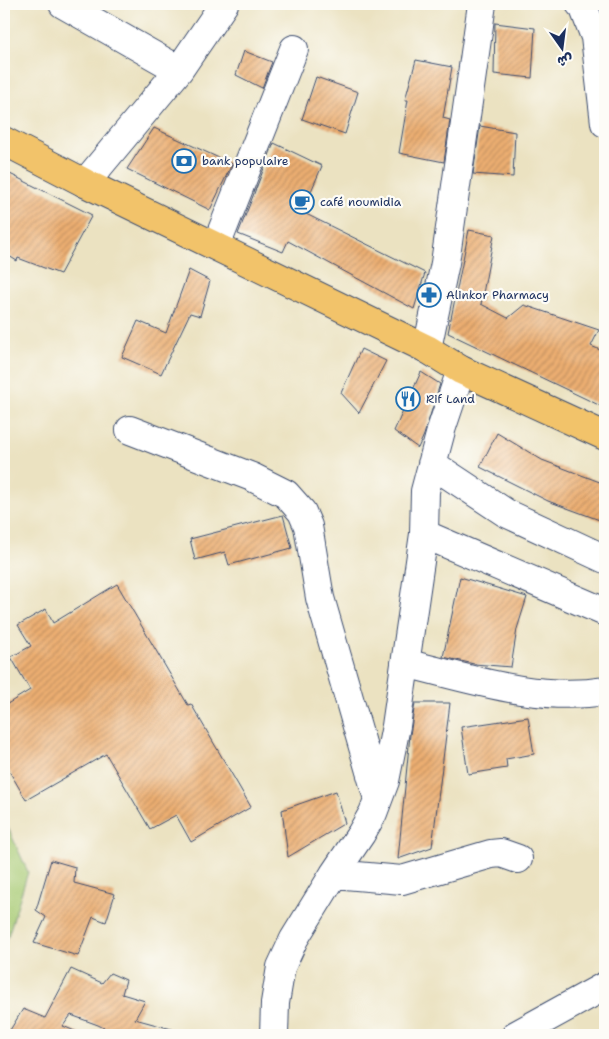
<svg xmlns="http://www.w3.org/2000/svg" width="609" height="1039" viewBox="0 0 609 1039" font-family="'Shantell Sans','Playpen Sans Arabic',sans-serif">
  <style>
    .green { fill: #a7ca73; stroke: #617c68 }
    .building { fill: url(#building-hatch) }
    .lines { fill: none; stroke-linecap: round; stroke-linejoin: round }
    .minor-casing { stroke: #3a4a6d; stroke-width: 30 }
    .highway-casing { stroke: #3a4a6d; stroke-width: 30 }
    .minor { stroke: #fff; stroke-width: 28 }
    .highway { stroke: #f2c36a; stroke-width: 28 }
    .labels { text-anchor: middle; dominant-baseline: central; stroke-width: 4.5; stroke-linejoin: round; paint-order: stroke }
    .poi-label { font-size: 12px; fill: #1b2f5e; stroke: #fdfcf7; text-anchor: start }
  </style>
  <defs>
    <pattern id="building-hatch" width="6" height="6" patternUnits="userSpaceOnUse" patternTransform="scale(1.25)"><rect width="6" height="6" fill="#ecae71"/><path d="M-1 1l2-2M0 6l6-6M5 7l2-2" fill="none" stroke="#be8e60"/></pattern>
  </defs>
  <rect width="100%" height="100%" fill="#fdfcf7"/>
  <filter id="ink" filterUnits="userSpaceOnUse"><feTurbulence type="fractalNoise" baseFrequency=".02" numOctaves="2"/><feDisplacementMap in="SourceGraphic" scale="10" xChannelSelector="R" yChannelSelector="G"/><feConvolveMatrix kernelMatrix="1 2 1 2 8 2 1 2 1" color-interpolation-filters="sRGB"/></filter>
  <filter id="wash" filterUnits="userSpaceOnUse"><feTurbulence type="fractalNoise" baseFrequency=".0096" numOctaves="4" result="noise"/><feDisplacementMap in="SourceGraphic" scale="20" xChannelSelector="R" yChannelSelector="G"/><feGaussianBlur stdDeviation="1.12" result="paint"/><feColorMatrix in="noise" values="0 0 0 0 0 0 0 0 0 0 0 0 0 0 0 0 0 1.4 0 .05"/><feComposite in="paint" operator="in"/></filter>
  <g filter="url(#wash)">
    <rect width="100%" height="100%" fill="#ebe2c1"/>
    <path class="green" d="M4,819L28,872L4,949Z"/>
    <g id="blocks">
      <path class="building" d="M495,23L535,28L532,78L494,74Z
        M244,51L272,62L262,88L236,75Z
        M416,60L452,67L443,118L450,120L444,162L399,153L408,100H405Z
        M316,77L358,92L345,134L302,119Z
        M480,126L515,132L513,177L473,174Z
        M154,128L232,164L210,210L127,169Z
        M274,143L322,166L302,212L425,273L414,309L288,241L283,252L238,234Z
        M4,171L92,215L60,274L18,258L17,261L4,253Z
        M469,230L494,235L481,304L508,318L524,305L599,330L591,346L605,352V408L448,333Z
        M189,270L210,281L200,316L190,313L161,374L122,357L138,321L166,333Z
        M361,349L386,361L359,413L341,393Z
        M421,372L440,384L424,435L418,448L394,431Z
        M497,433L542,460L605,484V522L548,501L480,467Z
        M283,515L292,548L229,565L225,552L195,560L190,539Z
        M460,577L527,597L517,629L511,667L474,664L443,657Z
        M117,584L188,705L191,704L251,807L191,842L176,815L150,829L106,754L26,800L4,762V706L30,690L11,657L31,646L18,625L46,609L53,623Z
        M415,703H450L432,847L398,859L410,735Z
        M528,717L534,754L506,759L507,768L468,774L461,727Z
        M336,791L345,823L288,857L282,810Z
        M51,860L75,867L74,883L115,894L106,922L93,917L78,956L34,943L46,917L36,910Z
        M71,969L102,983L110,973L126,980L122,994L145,1001L135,1019L175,1030V1035H118L98,1025L71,1015L63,1026L84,1035H7L23,1009L45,1018Z"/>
    </g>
  </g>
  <g filter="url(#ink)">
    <use href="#blocks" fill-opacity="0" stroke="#3a4a6d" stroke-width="1"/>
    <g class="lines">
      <g class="minor-casing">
        <path id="minor" d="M63,4L179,70
          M580,4L583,6L595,37L605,123
          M85,183L179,70L224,4
          M216,246L294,49
          M427,349L445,263L482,4
          M130,430L252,477L286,494L302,512L308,526L320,598L378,799
          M432,464L506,513L605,559
          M424,534L605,612
          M405,663C470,679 538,702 605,691
          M334,874L402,880L491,854L501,853L518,859
          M274,1035L275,1003L281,967L294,939L334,874L361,834L373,813L385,781L396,726L424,534L425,491L442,427L461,370
          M516,1035L605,986"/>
      </g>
      <g class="highway-casing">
        <path id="highway" d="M4,141L85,183L427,349L461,370L605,436"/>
      </g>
      <use href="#minor" class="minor"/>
      <use href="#highway" class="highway"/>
    </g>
  </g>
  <defs>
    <g id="bank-ring" transform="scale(1.25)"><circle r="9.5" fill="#fdfcf7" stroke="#1f6fb2" stroke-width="1.5"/><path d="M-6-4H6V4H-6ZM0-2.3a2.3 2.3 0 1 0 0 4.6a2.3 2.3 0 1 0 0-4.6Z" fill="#1f6fb2"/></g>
    <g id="cafe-ring" transform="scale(1.25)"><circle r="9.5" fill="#fdfcf7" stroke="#1f6fb2" stroke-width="1.5"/><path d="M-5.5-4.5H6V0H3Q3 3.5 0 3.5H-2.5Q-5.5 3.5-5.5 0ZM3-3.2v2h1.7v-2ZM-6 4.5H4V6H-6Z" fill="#1f6fb2"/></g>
    <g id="pharmacy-ring" transform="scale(1.25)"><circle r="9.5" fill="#fdfcf7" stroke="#1f6fb2" stroke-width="1.5"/><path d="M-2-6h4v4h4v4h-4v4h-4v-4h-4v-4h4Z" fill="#1f6fb2"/></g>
    <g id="restaurant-ring" transform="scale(1.25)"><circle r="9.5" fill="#fdfcf7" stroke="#1f6fb2" stroke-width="1.5"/><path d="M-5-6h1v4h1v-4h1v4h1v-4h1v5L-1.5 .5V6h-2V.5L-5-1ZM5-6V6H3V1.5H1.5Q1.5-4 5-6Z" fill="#1f6fb2"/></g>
  </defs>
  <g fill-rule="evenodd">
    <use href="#bank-ring" x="184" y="161"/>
    <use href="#cafe-ring" x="302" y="202"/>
    <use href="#pharmacy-ring" x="429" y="295"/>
    <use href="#restaurant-ring" x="408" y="399"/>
  </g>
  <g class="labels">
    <g class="poi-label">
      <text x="202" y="161">bank populaire</text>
      <text x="320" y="202">café noumidia</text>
      <text x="446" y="295">Alinkor Pharmacy</text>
      <text x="426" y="399">Rif Land</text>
    </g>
  </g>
  <rect width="609" height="1039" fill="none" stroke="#fdfcf7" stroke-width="20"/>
  <g transform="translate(562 48) rotate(166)" stroke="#fdfcf7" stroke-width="4" paint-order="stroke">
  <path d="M0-4L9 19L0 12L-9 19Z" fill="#1b2f5e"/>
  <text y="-8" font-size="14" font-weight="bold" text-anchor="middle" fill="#1b2f5e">ش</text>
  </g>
</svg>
